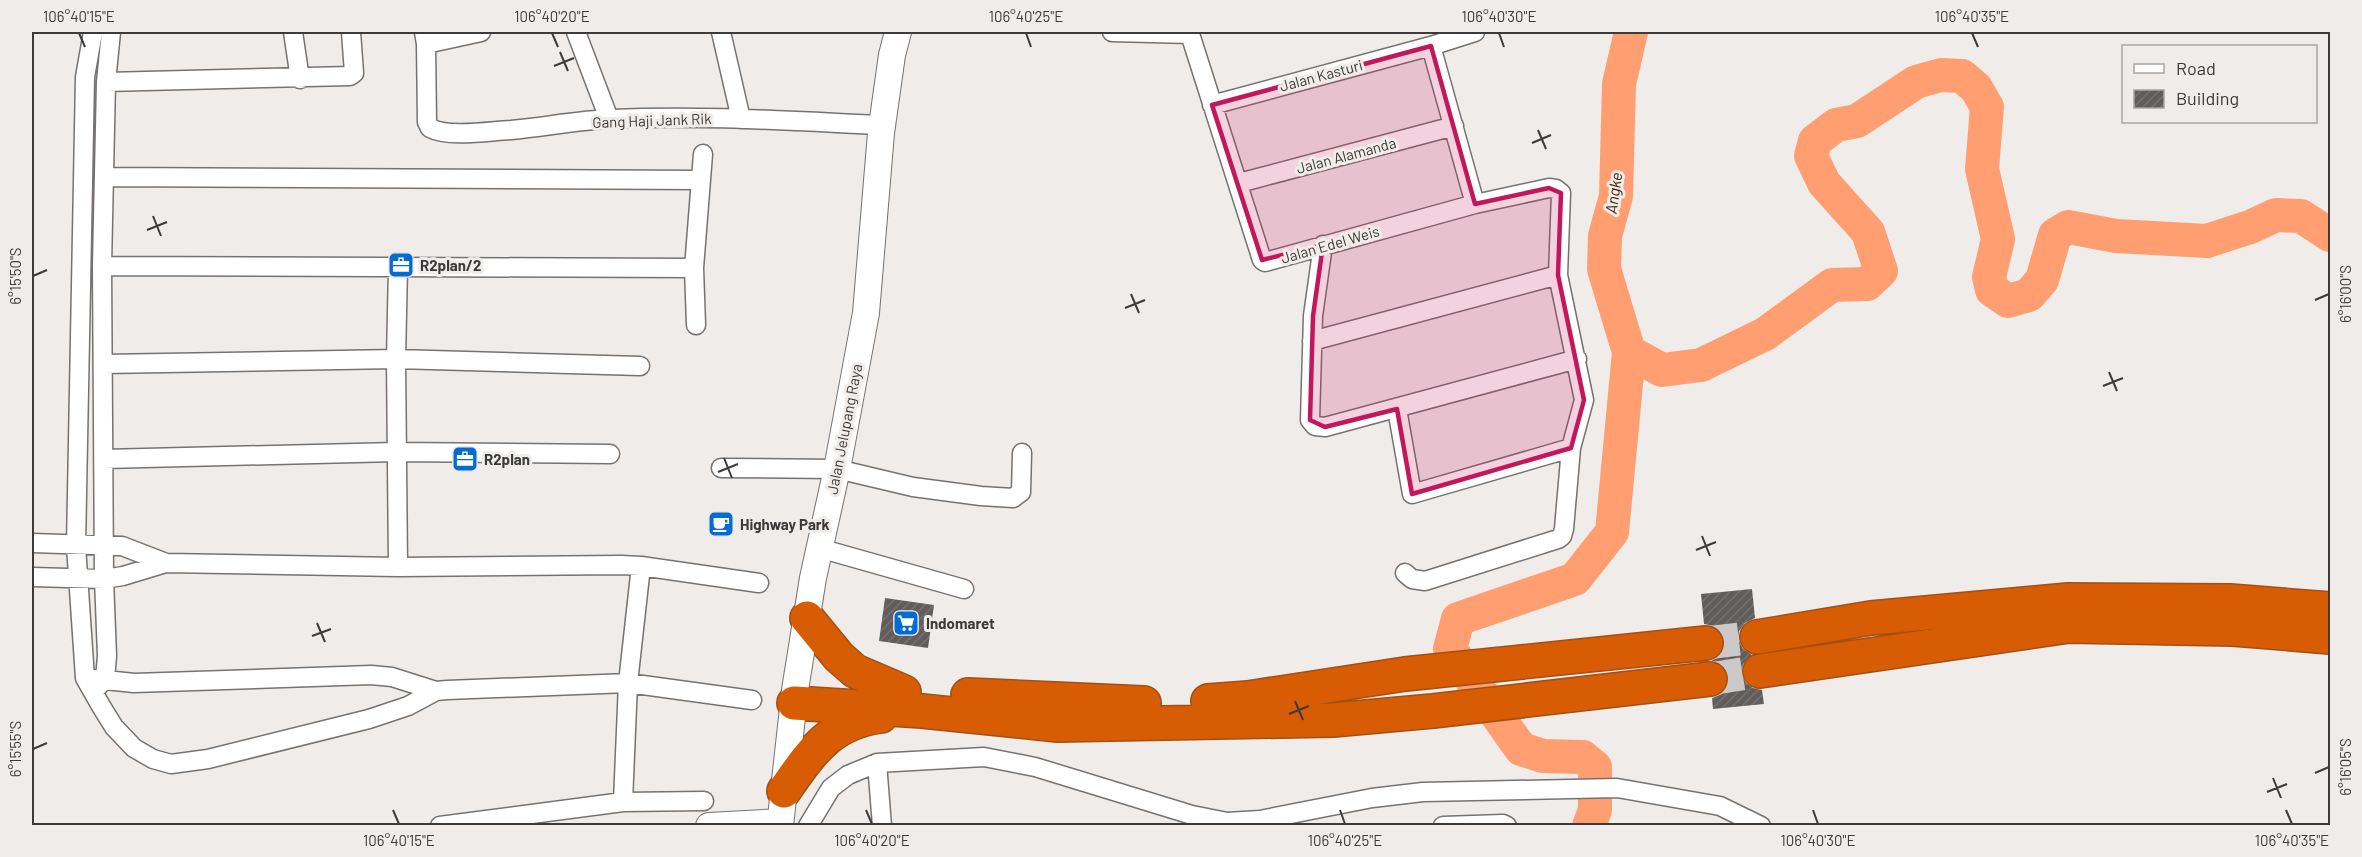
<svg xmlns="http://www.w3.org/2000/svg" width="2362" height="857" viewBox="0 0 2362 857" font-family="Barlow,sans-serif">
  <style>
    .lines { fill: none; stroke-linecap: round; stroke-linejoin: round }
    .river { stroke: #fe9e71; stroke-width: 34 }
    .building { fill: url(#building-hatch) }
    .highway-tunnel { stroke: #ccc8c7; stroke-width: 33; stroke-dasharray: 33 16; stroke-linecap: butt }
    .street-casing { stroke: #767270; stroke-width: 21 }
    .secondary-casing { stroke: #767270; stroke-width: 28 }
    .highway-casing { stroke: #a15016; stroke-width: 36 }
    .street { stroke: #fff; stroke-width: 18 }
    .secondary { stroke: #fff; stroke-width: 26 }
    .highway { stroke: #d85c03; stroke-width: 33 }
    .marked { fill: #c2185b; fill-opacity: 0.2; stroke: #c2185b; stroke-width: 4.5; stroke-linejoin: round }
    .ticks { fill: none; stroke: #3c3a3a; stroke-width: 2 }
    .labels { text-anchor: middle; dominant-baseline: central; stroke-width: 6; stroke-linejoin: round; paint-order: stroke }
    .street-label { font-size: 15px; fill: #3c3a3a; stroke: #f0ecea }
    .poi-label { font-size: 15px; font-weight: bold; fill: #3c3a3a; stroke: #f0ecea; text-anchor: start }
    .water-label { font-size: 16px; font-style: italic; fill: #46210e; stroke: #f0ecea }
    .neatline { fill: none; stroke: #3c3a3a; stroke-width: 2 }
    .ticks-label { font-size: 15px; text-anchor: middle; fill: #3c3a3a }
  </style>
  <defs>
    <pattern id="building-hatch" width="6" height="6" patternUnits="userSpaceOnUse" patternTransform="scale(1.5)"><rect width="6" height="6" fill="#605d5b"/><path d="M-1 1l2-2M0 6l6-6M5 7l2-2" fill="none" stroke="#747270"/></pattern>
  </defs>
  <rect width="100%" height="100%" fill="#f0ecea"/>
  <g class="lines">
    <path class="river" d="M1629,352L1662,370L1701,365L1765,334L1832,285L1867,284L1881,271L1868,232L1824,183L1811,156L1815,141L1836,125L1857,121L1916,82L1941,75L1962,76L1976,88L1987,107L1982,169L1998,239L1989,277L1992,290L2008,301L2029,295L2042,280L2055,235L2068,227L2116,236L2207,241L2250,227L2276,215L2301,216L2330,235
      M1589,826L1595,810V767L1583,757L1543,756L1521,749L1450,649L1458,619L1575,579L1612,532L1629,352L1604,269L1605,236L1616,196L1619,84L1631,32"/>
  </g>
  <path class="building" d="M1752,589L1755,618L1745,623L1739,631L1738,639L1743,649L1752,655L1743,664L1741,673L1746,683L1753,688L1762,690L1764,704L1713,709L1712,698L1722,694L1727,686L1729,677L1725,667L1718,662L1711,661L1717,658L1723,651L1725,641L1721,633L1714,626L1704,624L1701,594Z
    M885,598L934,605L928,648L879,641Z"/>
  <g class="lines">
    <path class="highway-tunnel" d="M1706,643L1757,637
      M1710,679L1760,671"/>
    <g class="street-casing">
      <path id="street" d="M93,32L85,77L76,546L85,678L101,706L114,727L134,748L153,759L171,764L208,759L369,719L408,706L436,691L447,690L628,683L752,700
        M293,32L300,79
        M424,32L426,44L427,122L430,128C449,138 490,131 511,130C545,127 578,120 612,119C702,115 792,121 882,125
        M576,32L609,119
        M721,32L741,119
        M1112,32L1190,34L1262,260L1265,262L1475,204L1431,46
        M426,44L481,32
        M106,82L350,76L354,73L351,32
        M1212,105L1431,46L1475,32
        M104,177L700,180
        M1239,183L1454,126
        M1323,245L1313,316L1310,420L1315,426L1325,427L1577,359
        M102,266L694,268
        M696,325L694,268L703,154
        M1312,341L1558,275
        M103,364L396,359L640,366
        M1397,409L1412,494L1571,448
        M104,459L396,452L610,454
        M721,468L837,469L913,487L981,496L1013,498L1021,492L1022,453
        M32,543L122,546L166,563
        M819,548L964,589
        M641,566L628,683L623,802L704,801
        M398,567L396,359L398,267
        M1405,573L1412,579L1425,581L1558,539L1562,536L1564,529L1571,448L1584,400L1558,275L1561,193L1556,189L1549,188L1475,204
        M32,577L104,579L123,576L166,563L398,567L621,565L641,566L759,583
        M96,679L134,683L371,675L392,677L436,691
        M93,692L105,679L107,656L104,579L102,266L106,82L111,32
        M877,763L882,826
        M440,826L623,802
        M808,826L831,788L848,775L877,763L984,757L1035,767L1192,815L1227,822L1260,820L1372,798L1423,792L1617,788L1720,806L1761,826
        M1443,826L1503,824L1507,826"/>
    </g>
    <g class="secondary-casing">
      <path id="secondary" d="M709,826L780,822
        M780,826L795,690L813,578L837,469L866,313L881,133L892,55L898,32"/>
    </g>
    <g class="highway-casing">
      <path id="highway" d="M807,618L839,657L855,671L904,692
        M1757,637L1871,618L2068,600L2230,601L2330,609
        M1760,671L2069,626L2233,629L2330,637
        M968,695L1144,703
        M1208,701L1248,698L1405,674L1706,643
        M794,703L922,711L1058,725L1333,720L1433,711L1710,679
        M784,791C811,752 831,722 881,716"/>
    </g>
    <use href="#street" class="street"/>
    <use href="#secondary" class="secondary"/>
    <use href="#highway" class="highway"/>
  </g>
  <path class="marked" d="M1431,46L1475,204L1549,188L1561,193L1558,275L1584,400L1571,448L1412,494L1397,409L1325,427L1310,420L1313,316L1323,245L1262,260L1212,105Z"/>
  <path class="ticks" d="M79,33L85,47M552,33L558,47M1026,33L1031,47M1499,33L1504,47M1972,33L1978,47M560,52L568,71M554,66L574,58M1538,130L1546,149M1532,143L1551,135M153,216L161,236M147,230L167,222M33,276L47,270M1131,294L1139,313M2315,300L2329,294M1125,308L1145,300M2109,372L2117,391M2103,386L2123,378M724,458L732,478M718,472L738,464M1702,536L1710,556M1696,550L1716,542M317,623L325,642M312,636L331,629M1295,701L1303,720M1289,714L1309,706M33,749L47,743M2315,773L2329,767M2273,778L2281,798M2267,792L2287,784M393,810L399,824M866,810L872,824M1340,810L1345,824M1813,810L1818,824M2286,810L2292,824"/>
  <defs>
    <g id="office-square" transform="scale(1.35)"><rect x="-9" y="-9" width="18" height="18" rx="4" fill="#046bd3" stroke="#f0ecea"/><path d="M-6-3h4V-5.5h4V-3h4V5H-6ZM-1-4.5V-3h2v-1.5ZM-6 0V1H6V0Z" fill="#fff"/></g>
    <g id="cafe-square" transform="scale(1.35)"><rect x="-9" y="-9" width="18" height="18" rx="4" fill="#046bd3" stroke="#f0ecea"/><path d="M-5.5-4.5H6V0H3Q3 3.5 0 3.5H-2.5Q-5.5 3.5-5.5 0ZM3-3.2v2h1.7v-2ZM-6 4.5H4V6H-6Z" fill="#fff"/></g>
    <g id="supermarket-square" transform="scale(1.35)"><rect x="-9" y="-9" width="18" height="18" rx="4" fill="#046bd3" stroke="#f0ecea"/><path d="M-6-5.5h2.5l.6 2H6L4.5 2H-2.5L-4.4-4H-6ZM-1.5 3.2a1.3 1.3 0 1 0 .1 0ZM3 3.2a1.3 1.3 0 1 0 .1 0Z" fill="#fff"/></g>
  </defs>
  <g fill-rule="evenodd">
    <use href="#office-square" x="401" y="265"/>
    <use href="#office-square" x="465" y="459"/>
    <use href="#cafe-square" x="721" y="524"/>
    <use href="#supermarket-square" x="906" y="623"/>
  </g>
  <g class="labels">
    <g class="street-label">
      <text transform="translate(1321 75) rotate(-15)">Jalan Kasturi</text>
      <text transform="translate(652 120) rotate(-2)">Gang Haji Jank Rik</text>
      <text transform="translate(1346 155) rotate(-15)">Jalan Alamanda</text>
      <text transform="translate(1330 244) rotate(-16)">Jalan Edel Weis</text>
      <text transform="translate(844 429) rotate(-79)">Jalan Jelupang Raya</text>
    </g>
    <g class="poi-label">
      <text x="420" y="265">R2plan/2</text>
      <text x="484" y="459">R2plan</text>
      <text x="740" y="524">Highway Park</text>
      <text x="926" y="623">Indomaret</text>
    </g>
    <g class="water-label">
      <text transform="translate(1613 193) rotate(-82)">Angke</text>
    </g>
  </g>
  <rect width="2362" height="857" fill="none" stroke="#f0ecea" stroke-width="66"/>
  <rect x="2122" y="45" width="195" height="78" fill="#f0ecea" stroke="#a8a5a4" stroke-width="1.5"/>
  <rect x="2134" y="64" width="30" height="9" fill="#ffffff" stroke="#a8a5a4" stroke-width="1.5"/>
  <text x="2176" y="75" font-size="18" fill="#3c3a3a">Road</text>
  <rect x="2134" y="90" width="30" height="18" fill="url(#building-hatch)" stroke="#a8a5a4" stroke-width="1.5"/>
  <text x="2176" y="105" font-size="18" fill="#3c3a3a">Building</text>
  <rect x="33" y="33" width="2296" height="791" class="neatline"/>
  <g class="ticks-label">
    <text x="79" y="22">106°40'15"E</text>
    <text x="552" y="22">106°40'20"E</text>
    <text x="1026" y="22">106°40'25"E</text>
    <text x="1499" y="22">106°40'30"E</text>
    <text x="1972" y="22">106°40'35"E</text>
    <text transform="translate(16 276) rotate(-90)" y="5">6°15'50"S</text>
    <text transform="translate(2346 294) rotate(-90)" y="5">6°16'00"S</text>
    <text transform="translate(16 749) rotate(-90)" y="5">6°15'55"S</text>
    <text transform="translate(2346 767) rotate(-90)" y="5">6°16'05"S</text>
    <text x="399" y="846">106°40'15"E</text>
    <text x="872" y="846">106°40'20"E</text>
    <text x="1345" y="846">106°40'25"E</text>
    <text x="1818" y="846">106°40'30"E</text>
    <text x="2292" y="846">106°40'35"E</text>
  </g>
</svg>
